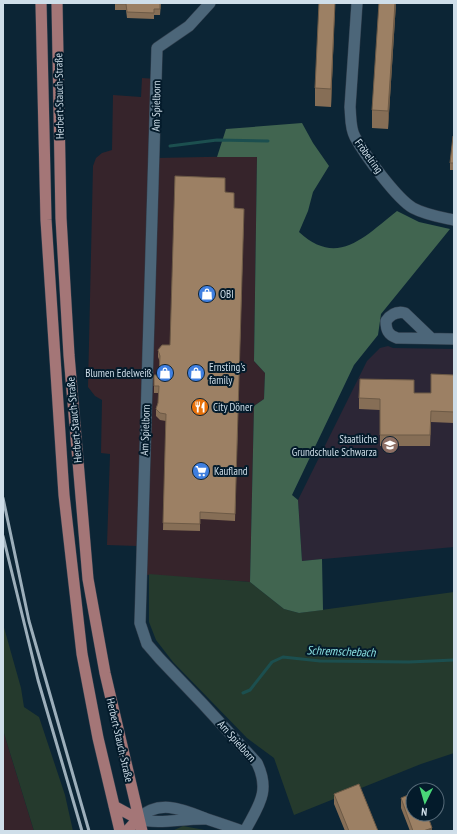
<svg xmlns="http://www.w3.org/2000/svg" width="457" height="834" viewBox="0 0 457 834" font-family="'PT Sans Narrow',sans-serif">
  <style>
    .commercial { fill: #36242b }
    .education { fill: #2c2636 }
    .green { fill: #253a2d }
    .forest { fill: #416550 }
    .lines { fill: none; stroke-linecap: round; stroke-linejoin: round }
    .stream { stroke: #1c4f4f; stroke-width: 3 }
    .minor-casing { stroke: #323f4d; stroke-width: 12 }
    .primary-casing { stroke: #323f4d; stroke-width: 12 }
    .minor { stroke: #4c6679; stroke-width: 11 }
    .primary { stroke: #a47677; stroke-width: 11 }
    .rail { stroke: #9dafbb; stroke-width: 3 }
    .wall { fill: #866e56 }
    .shaded-wall { fill: #6d5a46 }
    .building { fill: #9c8064; stroke: #6d5a46 }
    .labels { text-anchor: middle; dominant-baseline: central; stroke-width: 4; stroke-linejoin: round; paint-order: stroke }
    .street-label { font-size: 11px; fill: #cfdee9; stroke: #041b2b }
    .poi-label { font-size: 11px; fill: #cfdee9; stroke: #041b2b; text-anchor: start }
    .water-label { font-size: 12px; font-style: italic; fill: #8ae0e1; stroke: #041b2b }
  </style>
  <rect width="100%" height="100%" fill="#0c2535"/>
  <path class="commercial" d="M142,78L157,79L156,158L257,156L254,361L265,373L264,399L254,406L250,582L136,574L137,546L107,545L110,454L101,453L102,400L95,396L88,387L93,166L96,158L102,153L112,150L113,95L141,97Z
    M3,730L34,831H3Z"/>
  <path class="education" d="M388,346L393,348L454,349V547L302,561L298,500L367,361L380,348Z"/>
  <path class="green" d="M149,574L250,582L284,609L299,613L454,592V753L421,764L294,815L274,758L247,738L173,662L156,640L149,622Z
    M3,624L21,688L24,707L39,717L65,795L73,831H34L3,730Z
    M183,826L210,831H172Z"/>
  <path class="forest" d="M302,123L313,143L329,166L313,192L308,211L299,232C338,268 365,236 397,211L419,222L450,229L381,314L378,335L354,365L292,495L298,500L302,561L322,559L323,610L299,613L284,609L250,582L254,406L264,399L265,373L254,361L257,157H217L226,129Z"/>
  <g class="lines">
    <path class="stream" d="M170,146L217,140L268,141
      M243,693L250,690L272,662L283,657L320,661L409,662L454,660"/>
    <g class="minor-casing">
      <path id="minor" d="M210,3L189,26L157,48L140,623L147,644L160,659L202,703L257,763C271,792 258,806 245,831
        M357,3L350,107C351,117 350,128 355,137C364,154 397,199 413,208C426,215 440,217 454,220
        M431,338L405,313C397,311 391,314 386,321C386,330 388,335 397,338L454,339
        M207,819C184,818 159,825 138,819C159,798 184,810 207,819C219,823 231,827 242,831"/>
    </g>
    <g class="primary-casing">
      <path id="primary" d="M41,3L46,220L64,495L82,654L98,738L120,831
        M57,3L61,218L69,355L88,579L105,673L142,831
        M114,806L138,819
        M127,831L138,819"/>
    </g>
    <use href="#minor" class="minor"/>
    <use href="#primary" class="primary"/>
    <path class="rail" d="M3,498L29,621L89,831
      M3,536L38,680L82,831"/>
  </g>
  <path class="wall" d="M115,3H161L160,15H154V19L127,18L126,10H115Z
    M335,3L331,107L315,106V88Z
    M396,3L388,129L372,128V110Z
    M454,136V170H450V163Z
    M225,192L234,208L244,209L235,521L200,519V531L163,530L166,421L160,420L156,416V409L158,403V393H154V375H159L160,362L158,357V350L170,345Z
    M454,375V423L431,422L430,446H380V410L359,409V398L414,393H431Z
    M334,794L378,831H345L334,804Z
    M401,798L432,831H410L401,808Z"/>
  <path class="shaded-wall" d="M335,3L331,107V89Z
    M395,3H396L388,129V111Z
    M432,828V831H423Z"/>
  <path class="building" d="M115,3H160V9H154V13L127,12L126,4H115Z
    M319,3H335L331,89L315,88Z
    M379,3H395L388,111L372,110Z
    M453,136H454V163H450Z
    M175,176L225,178V192L234,193V208L244,209L235,514L200,512V524L163,523L166,414L160,413L156,409L158,403L159,386H154V375H159L160,356L158,350L162,345H170Z
    M431,374L454,375V412L431,411L430,435H380V399L359,398L360,379L414,380V393H431Z
    M359,784L378,831H349L334,794Z
    M413,793V814H427L432,828L423,831H413L401,798Z"/>
  <defs>
    <g id="shop-disc" transform="scale(0.9)"><circle r="9.5" fill="#3f7fe0" stroke="#041b2b"/><path d="M-5-2.5h2.3a2.7 3.5 0 0 1 5.4 0H5L5.5 6h-11ZM-1.5-2.5h3a1.5 2.3 0 0 0-3 0Z" fill="#fff"/></g>
    <g id="restaurant-disc" transform="scale(0.9)"><circle r="9.5" fill="#e8710a" stroke="#041b2b"/><path d="M-5-6h1v4h1v-4h1v4h1v-4h1v5L-1.5 .5V6h-2V.5L-5-1ZM5-6V6H3V1.5H1.5Q1.5-4 5-6Z" fill="#fff"/></g>
    <g id="school-disc" transform="scale(0.9)"><circle r="9.5" fill="#8d6e63" stroke="#041b2b"/><path d="M0-5L7-2L0 1L-7-2ZM-4 1L0 2.5L4 1V4Q0 6-4 4Z" fill="#fff"/></g>
    <g id="supermarket-disc" transform="scale(0.9)"><circle r="9.5" fill="#3f7fe0" stroke="#041b2b"/><path d="M-6-5.5h2.5l.6 2H6L4.5 2H-2.5L-4.4-4H-6ZM-1.5 3.2a1.3 1.3 0 1 0 .1 0ZM3 3.2a1.3 1.3 0 1 0 .1 0Z" fill="#fff"/></g>
  </defs>
  <g fill-rule="evenodd">
    <use href="#shop-disc" x="207" y="294"/>
    <use href="#shop-disc" x="165" y="373"/>
    <use href="#shop-disc" x="196" y="373"/>
    <use href="#restaurant-disc" x="200" y="407"/>
    <use href="#school-disc" x="390" y="445"/>
    <use href="#supermarket-disc" x="201" y="471"/>
  </g>
  <g class="labels">
    <g class="street-label">
      <text transform="translate(59 96) rotate(-91)">Herbert-Stauch-Straße</text>
      <text transform="translate(156 106) rotate(-89)">Am Spielborn</text>
      <text transform="translate(369 156) rotate(54)">Fröbelring</text>
      <text transform="translate(74 420) rotate(-95)">Herbert-Stauch-Straße</text>
      <text transform="translate(145 430) rotate(-88)">Am Spielborn</text>
      <text transform="translate(120 740) rotate(77)">Herbert-Stauch-Straße</text>
      <text transform="translate(237 741) rotate(48)">Am Spielborn</text>
    </g>
    <g class="poi-label">
      <text x="220" y="294">OBI</text>
      <text x="209" y="367">Ernsting's<tspan x="209" dy="13">family</tspan></text>
      <text x="152" y="373" text-anchor="end">Blumen Edelweiß</text>
      <text x="213" y="407">City Döner</text>
      <text x="377" y="439" text-anchor="end">Staatliche<tspan x="377" dy="13">Grundschule Schwarza</tspan></text>
      <text x="214" y="471">Kaufland</text>
    </g>
    <g class="water-label">
      <text transform="translate(341 651) rotate(2)">Schremschebach</text>
    </g>
  </g>
  <rect width="457" height="834" fill="none" stroke="#cfdee9" stroke-width="8"/>
  <g transform="translate(425 802) rotate(185)"><circle r="19" fill="#041b2b" stroke="#556977"/>
  <path d="M0-3L7 15L0 10L-7 15Z" fill="#49d778"/>
  <text y="-6" font-size="11" font-weight="bold" text-anchor="middle" fill="#cfdee9">N</text>
  </g>
</svg>
